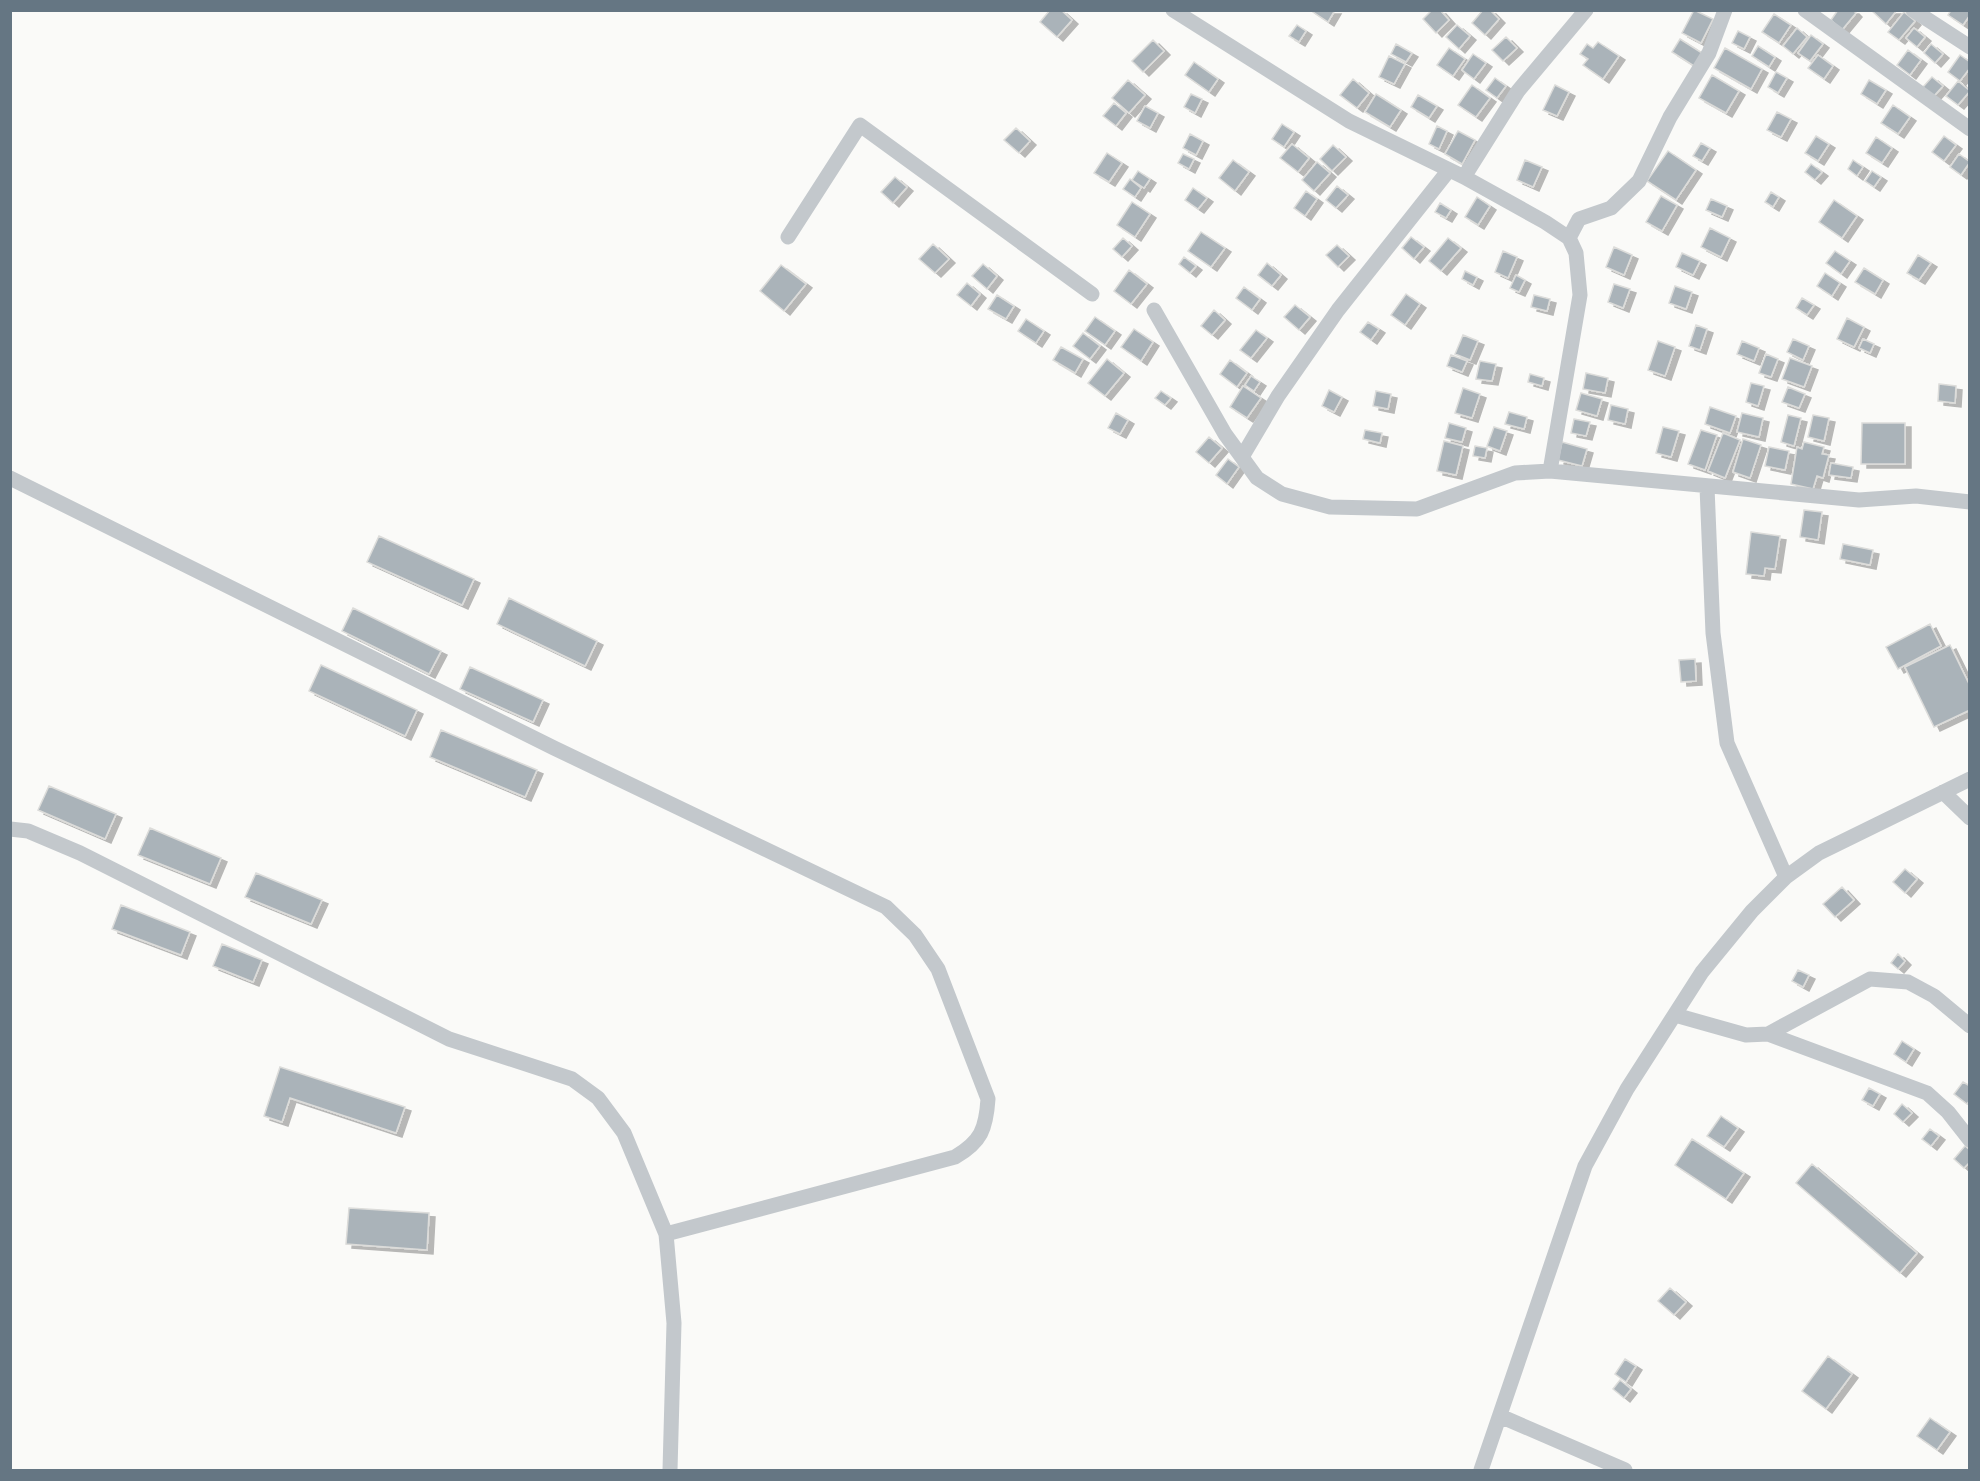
<svg xmlns="http://www.w3.org/2000/svg" width="1980" height="1481" viewBox="0 0 1980 1481" font-family="Rubik,sans-serif">
  <style>
    .building { fill: #aab3b9; stroke: #dcdcda; stroke-width: 1.5; filter: url(#shadow) }
    .lines { fill: none; stroke-linecap: round; stroke-linejoin: round }
    .street { stroke: #c3c8cc; stroke-width: 15 }
  </style>
  <defs>
    <filter id="shadow"><feDropShadow dx="6" dy="4" stdDeviation="0" flood-color="#0004"/></filter>
  </defs>
  <rect width="100%" height="100%" fill="#fafaf8"/>
  <path class="building" d="M1050,10H1061L1072,20L1057,37L1040,22Z
    M1310,10H1335L1328,22Z
    M1432,10H1440L1449,20L1436,33L1423,19Z
    M1483,10H1490L1499,19L1485,35L1472,23Z
    M1694,10L1713,19L1701,43L1682,33Z
    M1838,10H1853L1856,13L1842,30L1831,20Z
    M1871,10H1897L1886,24Z
    M1951,10H1970V15L1963,25L1948,15Z
    M1904,12L1915,21L1899,40L1888,32Z
    M1774,14L1791,25L1779,43L1762,32Z
    M1297,25L1306,31L1299,42L1289,36Z
    M1457,25L1470,36L1459,49L1446,37Z
    M1797,28L1807,37L1793,54L1783,46Z
    M1914,28L1925,37L1917,47L1906,38Z
    M1738,31L1750,37L1744,49L1732,43Z
    M1811,35L1823,44L1810,61L1798,53Z
    M1506,37L1517,48L1503,61L1492,50Z
    M1680,39L1702,53L1694,66L1672,52Z
    M1153,40L1164,51L1143,72L1132,61Z
    M1598,42L1619,56L1603,79L1583,65L1588,59L1580,54L1587,44L1593,48Z
    M1396,44L1412,53L1406,62L1391,54Z
    M1931,44L1943,54L1935,63L1924,53Z
    M1758,46L1775,57L1769,67L1752,56Z
    M1449,48L1465,59L1453,76L1437,65Z
    M1725,48L1762,69L1751,89L1714,68Z
    M1908,50L1921,60L1910,75L1897,65Z
    M1473,54L1486,63L1474,79L1462,70Z
    M1818,55L1833,66L1824,79L1808,68Z
    M1960,55L1970,62V68L1960,81L1948,72Z
    M1389,56L1405,64L1394,84L1379,77Z
    M1194,62L1218,79L1209,92L1185,75Z
    M1776,72L1787,78L1778,93L1768,87Z
    M1712,75L1739,91L1726,113L1699,98Z
    M1932,77L1943,86L1933,97L1923,87Z
    M1495,78L1506,86L1497,98L1486,90Z
    M1353,79L1369,93L1357,108L1340,95Z
    M1128,80L1145,95L1129,113L1112,98Z
    M1869,80L1886,90L1877,104L1861,94Z
    M1958,81L1970,91L1958,105L1946,96Z
    M1472,85L1490,98L1476,117L1458,105Z
    M1555,85L1569,92L1557,116L1543,110Z
    M1191,94L1202,99L1195,113L1184,107Z
    M1376,94L1401,110L1390,127L1365,112Z
    M1418,95L1437,106L1429,118L1411,107Z
    M1114,103L1126,113L1116,126L1103,116Z
    M1893,105L1910,117L1898,134L1881,123Z
    M1145,106L1158,113L1150,128L1137,121Z
    M1777,112L1791,119L1781,137L1767,130Z
    M1282,124L1294,132L1284,147L1272,139Z
    M1437,126L1447,131L1439,149L1429,144Z
    M1016,128L1030,141L1019,153L1004,140Z
    M1458,131L1475,140L1462,164L1445,154Z
    M1190,134L1203,141L1196,155L1183,148Z
    M1816,136L1829,144L1818,161L1805,153Z
    M1944,136L1956,145L1944,161L1932,152Z
    M1876,137L1892,148L1882,163L1866,153Z
    M1701,143L1710,148L1702,161L1693,156Z
    M1292,144L1309,158L1298,172L1280,158Z
    M1333,145L1346,157L1332,171L1320,159Z
    M1668,151L1696,170L1676,200L1647,181Z
    M1107,153L1122,163L1109,182L1094,173Z
    M1183,154L1194,159L1189,169L1178,163Z
    M1959,154L1970,162L1961,175L1950,167Z
    M1233,160L1249,172L1235,191L1219,178Z
    M1525,160L1542,167L1533,187L1517,180Z
    M1853,160L1863,167L1857,176L1848,169Z
    M1317,162L1330,173L1314,191L1302,180Z
    M1811,164L1822,172L1815,180L1805,172Z
    M1138,171L1150,179L1144,188L1132,180Z
    M1872,171L1881,177L1874,187L1865,181Z
    M895,177L907,187L893,203L881,192Z
    M1130,179L1141,188L1135,197L1123,189Z
    M1337,186L1348,195L1336,208L1326,200Z
    M1193,188L1207,198L1198,209L1185,200Z
    M1306,191L1317,199L1305,216L1294,208Z
    M1771,192L1779,197L1773,207L1765,202Z
    M1661,196L1677,205L1662,231L1646,222Z
    M1477,197L1490,206L1478,225L1465,217Z
    M1711,199L1727,206L1722,217L1706,210Z
    M1834,200L1857,216L1842,238L1819,222Z
    M1132,202L1150,214L1135,237L1117,225Z
    M1440,203L1451,210L1446,218L1435,212Z
    M1710,228L1730,238L1721,257L1701,247Z
    M1201,232L1225,248L1211,267L1188,251Z
    M1411,237L1424,247L1414,259L1402,248Z
    M1123,238L1132,246L1122,257L1113,249Z
    M1448,238L1461,248L1441,271L1429,261Z
    M933,244L949,259L935,273L919,259Z
    M1337,245L1349,256L1338,267L1326,255Z
    M1614,247L1632,255L1624,275L1606,267Z
    M1503,251L1517,257L1508,278L1495,272Z
    M1835,251L1850,261L1841,274L1826,263Z
    M1682,253L1700,261L1693,275L1676,267Z
    M1918,255L1931,263L1919,280L1907,273Z
    M1184,257L1196,266L1190,273L1179,264Z
    M1267,263L1281,275L1272,286L1258,275Z
    M983,264L997,276L987,289L972,276Z
    M781,265L806,284L784,311L760,291Z
    M1864,268L1883,280L1875,294L1855,282Z
    M1129,270L1147,284L1131,304L1114,291Z
    M1465,271L1477,277L1473,285L1462,279Z
    M1825,273L1840,283L1832,296L1817,286Z
    M1516,275L1525,280L1519,292L1510,288Z
    M967,283L980,294L971,306L957,295Z
    M1614,284L1630,289L1623,308L1608,302Z
    M1675,286L1692,292L1686,309L1669,303Z
    M1244,287L1260,299L1252,310L1236,298Z
    M1406,294L1420,304L1405,325L1391,315Z
    M997,295L1014,306L1006,319L988,309Z
    M1534,295L1550,299L1547,311L1531,307Z
    M1802,298L1814,305L1807,315L1796,308Z
    M1295,305L1310,317L1299,330L1284,317Z
    M1214,310L1225,320L1212,335L1201,326Z
    M1095,317L1115,331L1105,345L1085,331Z
    M1847,318L1864,327L1854,347L1837,339Z
    M1026,319L1044,331L1036,343L1018,331Z
    M1368,322L1379,329L1371,340L1360,332Z
    M1696,325L1707,329L1700,350L1689,346Z
    M1134,329L1153,342L1141,361L1121,347Z
    M1256,330L1267,338L1251,358L1240,350Z
    M1083,333L1100,346L1090,359L1073,346Z
    M1463,335L1478,341L1470,360L1455,354Z
    M1793,339L1809,346L1803,360L1787,352Z
    M1863,339L1874,344L1870,353L1859,348Z
    M1658,341L1675,347L1665,376L1648,370Z
    M1742,341L1759,348L1754,361L1737,354Z
    M1061,347L1083,359L1075,373L1053,360Z
    M1766,354L1778,359L1771,377L1759,373Z
    M1451,355L1467,361L1462,372L1447,366Z
    M1790,358L1812,366L1804,387L1782,379Z
    M1107,359L1124,373L1105,396L1088,383Z
    M1230,360L1247,373L1237,387L1220,374Z
    M1480,361L1496,364L1492,381L1476,379Z
    M1586,373L1608,378L1605,393L1583,389Z
    M1530,374L1544,378L1542,386L1528,382Z
    M1251,376L1260,382L1254,391L1245,385Z
    M1751,383L1764,386L1758,406L1746,402Z
    M1939,384L1956,386L1955,403L1938,401Z
    M1243,386L1261,398L1247,418L1230,407Z
    M1788,387L1805,394L1799,408L1782,402Z
    M1463,388L1480,394L1472,418L1455,413Z
    M1329,390L1342,397L1334,412L1322,406Z
    M1161,391L1171,398L1165,405L1155,398Z
    M1376,391L1391,394L1388,409L1373,406Z
    M1581,393L1602,399L1597,416L1576,410Z
    M1611,405L1628,409L1625,424L1608,420Z
    M1710,407L1736,416L1730,433L1705,424Z
    M1509,412L1527,417L1524,429L1505,424Z
    M1116,413L1128,420L1120,434L1108,428Z
    M1742,413L1763,418L1759,437L1737,432Z
    M1788,415L1801,418L1794,446L1781,442Z
    M1813,415L1829,418L1824,441L1808,437Z
    M1574,419L1590,422L1586,436L1571,433Z
    M1449,423L1466,428L1462,442L1445,438Z
    M1862,423H1905V464H1861Z
    M1494,427L1507,431L1500,451L1487,446Z
    M1663,427L1679,431L1671,457L1656,453Z
    M1365,430L1382,433L1380,443L1363,439Z
    M1701,430L1717,435L1705,470L1688,464Z
    M1723,433L1740,440L1725,478L1708,471Z
    M1209,437L1222,448L1209,463L1196,452Z
    M1743,439L1761,445L1750,478L1733,472Z
    M1444,441L1463,446L1456,475L1437,471Z
    M1562,442L1587,449L1582,466L1558,460Z
    M1804,442L1824,447L1822,454L1829,455L1823,478L1817,476L1813,489L1791,484L1797,447L1802,449Z
    M1475,446L1487,448L1485,458L1473,456Z
    M1769,447L1789,451L1785,470L1765,466Z
    M1228,459L1239,467L1227,484L1216,475Z
    M1831,463L1853,467L1851,478L1829,475Z
    M1804,510L1822,512L1818,540L1800,537Z
    M1751,532L1780,536L1775,569L1765,568L1764,576L1746,574Z
    M379,536L474,579L462,605L367,562Z
    M1843,544L1873,550L1870,565L1840,559Z
    M509,598L597,641L585,666L497,624Z
    M353,608L441,651L429,674L342,631Z
    M1930,624L1941,646L1898,669L1886,647Z
    M1950,645L1970,686V710L1934,727L1905,667Z
    M1695,659L1696,681L1681,682L1679,660Z
    M321,665L417,710L405,736L309,691Z
    M470,667L543,700L533,722L460,689Z
    M441,730L537,770L525,797L430,757Z
    M49,786L116,814L105,839L38,810Z
    M150,828L221,858L210,884L138,855Z
    M1905,869L1917,879L1905,893L1893,882Z
    M256,873L322,900L311,924L245,897Z
    M1842,887L1854,900L1835,917L1823,904Z
    M121,905L190,932L181,955L112,929Z
    M222,944L262,960L253,982L213,966Z
    M1898,954L1905,961L1898,969L1891,963Z
    M1798,970L1809,975L1803,987L1792,981Z
    M1902,1041L1914,1049L1906,1062L1894,1054Z
    M280,1067L405,1107L396,1133L290,1098L282,1122L264,1116Z
    M1963,1082L1970,1086V1100L1967,1104L1954,1094Z
    M1869,1088L1880,1094L1873,1106L1862,1100Z
    M1902,1104L1912,1113L1903,1122L1894,1114Z
    M1721,1116L1738,1128L1724,1147L1707,1136Z
    M1930,1129L1939,1136L1931,1146L1922,1139Z
    M1692,1139L1744,1173L1726,1199L1675,1165Z
    M1965,1146L1970,1150V1162L1964,1168L1954,1159Z
    M1812,1164L1917,1253L1900,1273L1796,1183Z
    M349,1208L429,1213L427,1250L346,1244Z
    M1670,1288L1686,1302L1674,1315L1658,1301Z
    M1828,1356L1852,1374L1826,1409L1802,1391Z
    M1625,1359L1636,1366L1626,1382L1615,1374Z
    M1620,1380L1631,1389L1624,1398L1613,1389Z
    M1930,1418L1950,1432L1937,1450L1917,1436Z"/>
  <g class="lines">
    <path class="street" d="M1173,10L1349,121L1464,177L1545,222L1569,238L1576,253L1580,295L1550,471
      M1805,10L1970,129
      M1913,10L1970,47
      M1464,177L1518,91L1586,10
      M788,237L860,125L1092,294
      M1569,238L1579,219L1611,208L1639,181L1670,117L1709,53L1725,10
      M1154,310L1225,434L1257,478L1282,494L1330,507L1417,509L1515,473L1550,471L1859,500L1916,496L1970,502
      M1242,457L1278,396L1338,310L1449,170
      M10,478L554,748L886,907L915,935L938,969L988,1099C986,1129 981,1142 955,1157L666,1234
      M1707,487L1713,633L1727,743L1786,877
      M1943,792L1970,818
      M10,829L28,831L80,853L449,1039L572,1079L598,1098L624,1133L666,1234L674,1323L670,1470
      M1675,1015L1746,1035L1768,1034L1870,979L1908,982L1934,996L1970,1026
      M1768,1034L1927,1093L1948,1112L1970,1140
      M1500,1416L1625,1470
      M1481,1470L1585,1166L1627,1089L1702,972L1752,911L1786,877L1819,853L1970,779"/>
  </g>
  <rect width="1980" height="1481" fill="none" stroke="#657683" stroke-width="24"/>
</svg>
